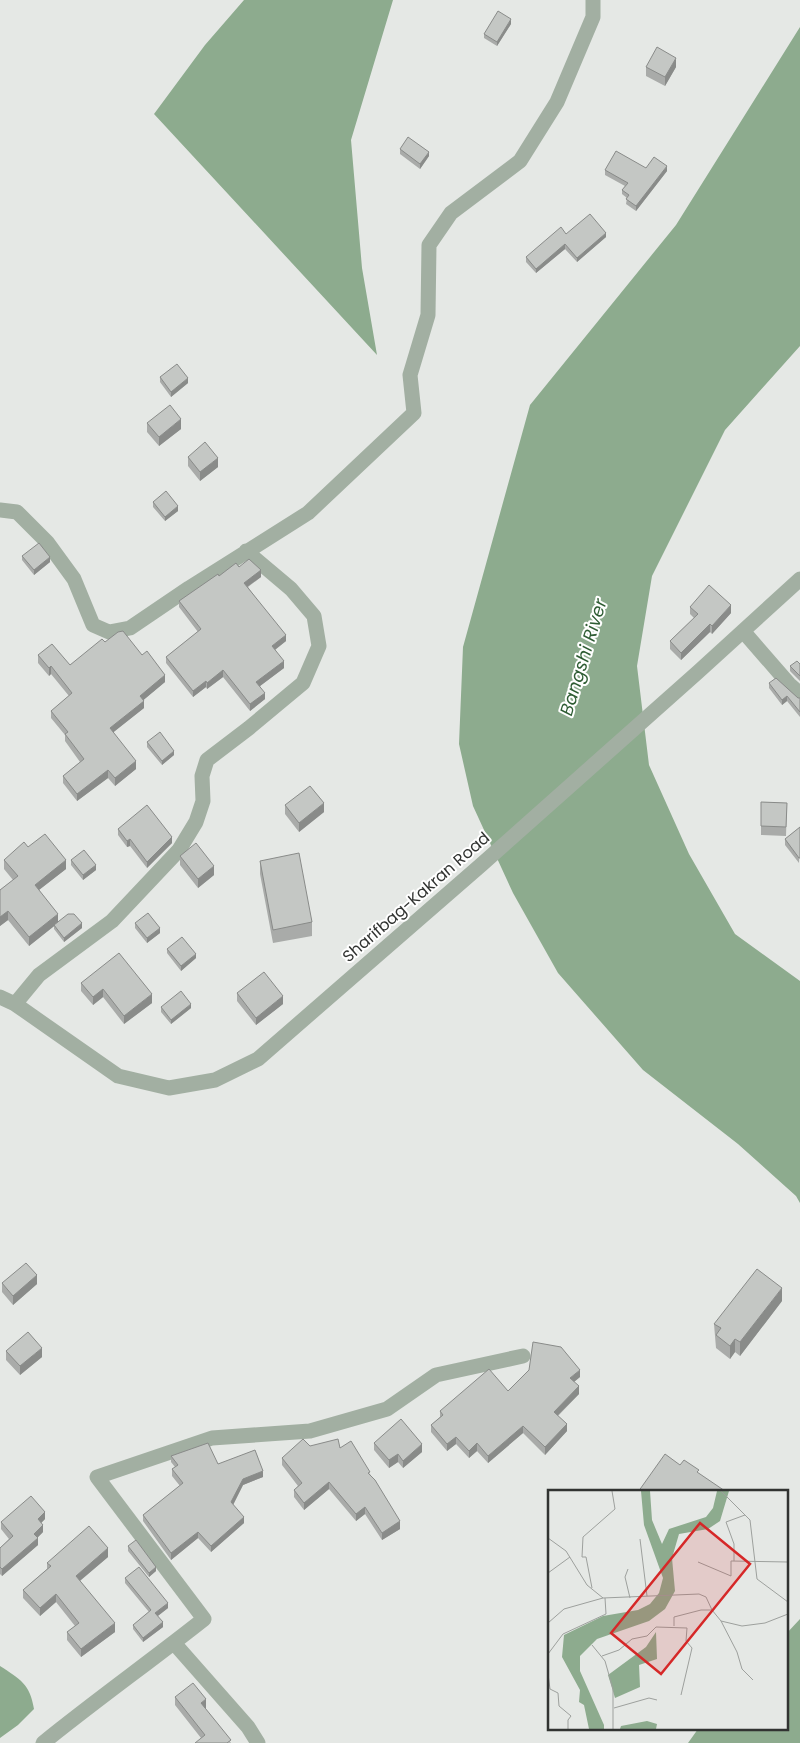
<svg xmlns="http://www.w3.org/2000/svg" width="800" height="1743" viewBox="0 0 800 1743" font-family="Poppins,sans-serif">
  <style>
    .water { fill: #8dab8e }
    .lines { fill: none; stroke-linecap: round; stroke-linejoin: round }
    .minor { stroke: #a2afa2; stroke-width: 15 }
    .wall { fill: #a9aba9 }
    .shaded-wall { fill: #898b89 }
    .building { fill: #c4c7c4; stroke: #898b89 }
    .labels { text-anchor: middle; dominant-baseline: central; stroke-width: 4; stroke-linejoin: round; paint-order: stroke }
    .street-label { font-size: 16px; fill: #313331; stroke: #fff }
    .water-label { font-size: 18px; font-style: italic; fill: #2f5d34; stroke: #fff }
    .inset-road { fill: none; stroke: #9da09d; stroke-width: 1 }
    .view { fill: #d62828; fill-opacity: 0.15; stroke: #d62828; stroke-width: 2.5 }
    .inset-edge { fill: none; stroke: #313331; stroke-width: 2.5 }
  </style>
  <rect width="100%" height="100%" fill="#e5e8e5"/>
  <path class="water" d="M244,0H393L351,140L362,268L377,355L154,114L205,45Z
    M800,27V346L725,430L652,576L637,666L649,765L689,854L735,934L800,981V1203L796,1196L738,1144L643,1070L558,973L513,893L473,806L459,744L463,647L530,405L676,225Z
    M800,1619V1743H688L698,1729H786V1634Z
    M0,1666C20,1679 30,1684 34,1709L18,1725L0,1738Z"/>
  <g class="lines">
    <path class="minor" d="M0,510L17,512L47,542L74,579L93,625L109,632L130,628L189,588L308,513L414,413L410,375L428,315L429,245L451,213L520,161L557,102L593,17V0
      M743,631L789,684L800,694
      M0,997L15,1004L39,975L112,921L179,850L196,822L203,801L202,776L207,760L249,728L303,683L319,646L314,616L291,589L246,551
      M15,1004L118,1076L169,1088L215,1080L258,1059L481,865L698,672L800,579
      M174,1643L248,1727L258,1743
      M43,1743C96,1700 151,1661 204,1619L97,1477L212,1438L310,1431L387,1409L436,1375L523,1356"/>
  </g>
  <path class="wall" d="M511,24L497,46L484,38V34Z
    M646,67H676L665,86L646,76Z
    M400,149L429,156L420,169L400,154Z
    M605,170L667,171L636,211L626,204L627,198L622,194V190L625,186L605,175Z
    M566,234L606,237L577,262L565,249L536,273L526,262V257Z
    M160,377L188,383L171,397L160,382Z
    M147,423L181,429L159,446L147,432Z
    M188,457L218,467L200,481L188,466Z
    M153,502L178,511L165,521L153,507Z
    M22,556L50,562L34,575L22,560Z
    M239,567L261,577L248,587L286,641L275,650L284,668L260,686L265,699L250,711L223,677L207,689L206,687L193,697L166,663V657L198,632L179,607V601L219,576Z
    M690,607L731,613L712,634L710,632L681,660L670,649V641L694,618L690,614Z
    M105,642L142,655L165,682L143,700L144,708L113,732L136,769L115,786L108,778L77,801L63,783V776L80,762L65,741V735L51,718V711L69,696L51,674L49,676L38,663V655L70,665Z
    M800,664V681L790,671V666Z
    M769,683L798,698H800V717L787,701L782,705L769,688Z
    M147,742L174,755L162,765L147,747Z
    M761,802L787,803L786,836L761,835Z
    M285,805L324,812L299,832L285,814Z
    M800,827L799,863L785,845V839Z
    M118,829L172,843L147,868L130,846L127,847L118,835Z
    M28,847L66,869L39,890L58,922L82,928L64,942L54,929V926L29,946L8,920L0,926V890L13,880L4,869V860Z
    M180,856L214,875L198,888L180,865Z
    M71,860L96,870L83,880L71,865Z
    M260,861L312,922V936L273,943L260,874Z
    M135,923L160,933L147,943L135,928Z
    M167,949L196,958L181,971L167,953Z
    M81,983L152,1003L124,1024L103,997L93,1005L81,991Z
    M237,993L283,1004L256,1025L237,1001Z
    M161,1007L191,1008L171,1024L161,1012Z
    M2,1283L37,1284L13,1305L2,1292Z
    M782,1301L740,1356L735,1352L730,1359L716,1348L714,1324Z
    M6,1351L42,1357L20,1375L6,1360Z
    M580,1377L574,1382L579,1394L558,1416L567,1431L545,1455L523,1433L488,1463L477,1451L469,1458L456,1444L447,1451L431,1432V1425L440,1417V1411L508,1391Z
    M374,1443L422,1452L403,1468L398,1462L389,1468L374,1450Z
    M310,1446L340,1448L370,1474L400,1529L382,1540L365,1514L356,1521L329,1489L304,1510L294,1497V1490L298,1486L282,1465V1458Z
    M171,1456L218,1464L263,1477L243,1485L233,1505L244,1523L211,1552L198,1538L171,1560L143,1521V1515L180,1486L172,1476V1469L175,1467L171,1462Z
    M45,1519L41,1523L43,1532L37,1538L38,1545L2,1576L0,1574V1548L9,1539L1,1529V1522Z
    M128,1546L156,1571L149,1577L128,1551Z
    M108,1557L80,1581L115,1632L81,1657L67,1640V1632L75,1626L56,1602L40,1616L23,1598V1590L47,1569V1563Z
    M125,1578L168,1608L158,1616L163,1627L143,1642L133,1629V1625L149,1612L125,1583Z
    M175,1697L206,1708H205L231,1743L201,1738L175,1705Z"/>
  <path class="shaded-wall" d="M511,19V24L497,46V42Z
    M676,58V67L665,86V77Z
    M429,152V156L420,169V164Z
    M667,166V171L636,211V206Z
    M606,233V237L577,262V258Z
    M565,244V249L536,273V269Z
    M188,378V383L171,397V392Z
    M181,419V429L159,446V437Z
    M218,458V467L200,481V472Z
    M178,506V511L165,521V517Z
    M50,557V562L34,575V570Z
    M261,570V577L244,589V583Z
    M731,605V613L712,634V626Z
    M710,624V632L681,660V653Z
    M286,635V641L272,652V646Z
    M284,661V668L256,689V682Z
    M51,666V674L49,676V668Z
    M223,670V677L207,689V683Z
    M165,675V682L140,703V696Z
    M206,681V687L193,697V691Z
    M265,693V699L250,711V704Z
    M787,696V701L782,705V700Z
    M144,701V708L110,735V728Z
    M174,751V755L162,765V761Z
    M136,761V769L115,786V778Z
    M108,770V778L77,801V794Z
    M324,803V812L299,832V823Z
    M172,837V843L147,868V862Z
    M130,839V846L127,847V841Z
    M66,860V869L35,893V885Z
    M96,865V870L83,880V875Z
    M214,866V875L198,888V879Z
    M8,911V920L0,926V917Z
    M58,914V923L29,946V937Z
    M82,923V928L64,942V938Z
    M160,928V933L147,943V938Z
    M196,954V958L181,971V966Z
    M103,989V997L93,1005V997Z
    M152,994V1003L124,1024V1016Z
    M283,996V1004L256,1025V1018Z
    M191,1004V1008L171,1024V1020Z
    M37,1275V1284L13,1305V1296Z
    M782,1288V1301L740,1356V1342Z
    M735,1339V1352L730,1359V1346Z
    M42,1348V1357L20,1375V1366Z
    M580,1370V1377L570,1385V1378Z
    M579,1386V1394L554,1419V1412Z
    M567,1424V1431L545,1455V1447Z
    M523,1426V1433L488,1463V1456Z
    M456,1437V1444L447,1451V1444Z
    M477,1443V1451L469,1458V1451Z
    M422,1444V1452L403,1468V1461Z
    M398,1454V1462L389,1468V1460Z
    M263,1471V1477L243,1485L231,1509V1502L243,1479Z
    M329,1482V1489L304,1510V1503Z
    M365,1507V1514L356,1521V1514Z
    M45,1512V1519L38,1526V1519Z
    M244,1517V1523L211,1552V1546Z
    M400,1521V1529L382,1540V1533Z
    M43,1525V1532L34,1541V1534Z
    M198,1532V1538L171,1560V1553Z
    M38,1538V1545L2,1576V1569Z
    M108,1548V1557L76,1584V1576Z
    M156,1567V1571L149,1577V1573Z
    M56,1594V1602L40,1616V1608Z
    M168,1603V1608L155,1618V1613Z
    M163,1622V1627L143,1642V1638Z
    M115,1623V1632L81,1657V1649Z
    M206,1699V1708L201,1711V1703Z"/>
  <path class="building" d="M498,11L511,19L497,42L484,34Z
    M657,47L676,58L665,77L646,67Z
    M408,137L429,152L420,164L400,149Z
    M616,151L646,168L654,157L667,166L636,206L626,199L629,195L622,190L628,183L605,170Z
    M590,214L606,233L577,258L565,244L536,269L526,257L561,227L566,234Z
    M177,364L188,378L171,392L160,377Z
    M170,405L181,419L159,437L147,423Z
    M205,442L218,458L200,472L188,457Z
    M166,491L178,506L165,517L153,502Z
    M39,543L50,557L34,570L22,556Z
    M249,559L261,570L244,583L286,635L272,646L284,661L256,682L265,693L250,704L223,670L207,683L206,681L193,691L166,657L201,629L179,601L218,574L219,576L236,563L239,567Z
    M709,585L731,605L712,626L710,624L681,653L670,641L698,614L690,607Z
    M123,631L142,655L147,651L165,675L140,696L144,701L110,728L136,761L115,778L108,770L77,794L63,776L84,759L65,734L68,732L51,711L72,693L51,666L49,668L38,655L52,644L70,665L102,639L105,642L118,632Z
    M797,661L800,664V676L790,666Z
    M776,678L798,698H800V712L787,696L782,700L769,683Z
    M160,732L174,751L162,761L147,742Z
    M310,786L324,803L299,823L285,805Z
    M761,802L787,803L786,827L761,826Z
    M147,805L172,837L147,862L130,839L127,841L118,829Z
    M800,827V858H799L785,839Z
    M45,834L66,860L35,885L58,914L29,937L8,911L0,917V890L18,876L4,860L24,842L28,847Z
    M196,843L214,866L198,879L180,856Z
    M84,850L96,865L83,875L71,860Z
    M299,853L312,922L273,930L260,861Z
    M148,913L160,928L147,938L135,923Z
    M68,914H74L82,923L64,938L54,925Z
    M182,937L196,954L181,966L167,949Z
    M119,953L152,994L124,1016L103,989L93,997L81,983Z
    M264,972L283,996L256,1018L237,993Z
    M181,991L191,1004L171,1020L161,1007Z
    M26,1263L37,1275L13,1296L2,1283Z
    M757,1269L782,1288L740,1342L735,1339L730,1346L716,1335L721,1328L714,1324Z
    M28,1332L42,1348L20,1366L6,1351Z
    M533,1342L561,1347L580,1370L570,1378L579,1386L554,1412L567,1424L545,1447L523,1426L488,1456L477,1443L469,1451L456,1437L447,1444L431,1425L443,1415L440,1411L489,1369L508,1391L529,1370Z
    M401,1419L422,1444L403,1461L398,1454L389,1460L374,1443Z
    M303,1439L310,1446L338,1439L340,1448L351,1441L370,1472L368,1473L375,1480L400,1521L382,1533L365,1507L356,1514L329,1482L304,1503L294,1490L302,1483L282,1458Z
    M208,1443L218,1464L255,1450L263,1471L243,1479L231,1502L244,1517L211,1546L198,1532L171,1553L143,1515L183,1483L172,1469L178,1465L171,1456Z
    M665,1454L680,1465L684,1460L699,1470L697,1472L725,1491L724,1492H638Z
    M31,1496L45,1512L38,1519L43,1525L34,1534L38,1538L2,1569L0,1567V1548L13,1536L1,1522Z
    M89,1526L108,1548L76,1576L115,1623L81,1649L67,1632L79,1623L56,1594L40,1608L23,1590L51,1566L47,1563Z
    M136,1540L156,1567L149,1573L128,1546Z
    M139,1567L168,1603L155,1613L163,1622L143,1638L133,1625L151,1610L125,1578Z
    M193,1683L206,1699L201,1703L231,1740L227,1743H195L205,1735L175,1697Z"/>
  <g class="labels">
    <g class="street-label">
      <text transform="translate(416 897) rotate(-41)">Sharifbag-Kakran Road</text>
    </g>
    <g class="water-label">
      <text transform="translate(583 657) rotate(-73)">Bangshi River</text>
    </g>
  </g>
  <g transform="translate(548 1490)">
    <rect width="240" height="240" fill="#e5e8e5"/>
    <path d="M93,1H102L104,30L114,54L121,39L158,27L165,18L169,1H181L172,31L160,39L131,44L124,68L127,101L117,119L101,131L49,149L32,166V181L56,235V239H41L36,215L31,212L32,200L14,167L16,145L55,126L90,120L102,114L111,103L115,88L96,35ZM108,142L109,169L91,175L92,197L67,208L60,185L98,157ZM99,231L109,234L108,239H72L73,236Z" fill="#8dab8e"/>
    <path class="inset-road" d="M173,1L202,30L209,89L240,112M0,48L18,61L39,95L55,108M92,49L99,106M186,71V54L178,32L197,25M150,72L183,86V71L240,72M80,79L77,87L82,108M0,83L22,67M44,98L38,67H34L35,47L67,19L64,1M173,131L189,162L194,179L205,190M0,133L16,119L55,108L151,104L158,107L164,120M126,136V127L153,120H164L173,131L194,136L217,133L240,124M44,155L57,171L65,199V239M0,164L15,144L58,124L57,108M54,166L71,160L84,149L99,146L108,137L139,138L138,151L144,158L133,205M0,184L2,199L10,203L11,216L23,226L20,230V239M66,218L101,208L109,210"/>
    <path class="view" d="M152,33L202,74L113,184L63,143Z"/>
    <rect width="240" height="240" class="inset-edge"/>
  </g>
</svg>
